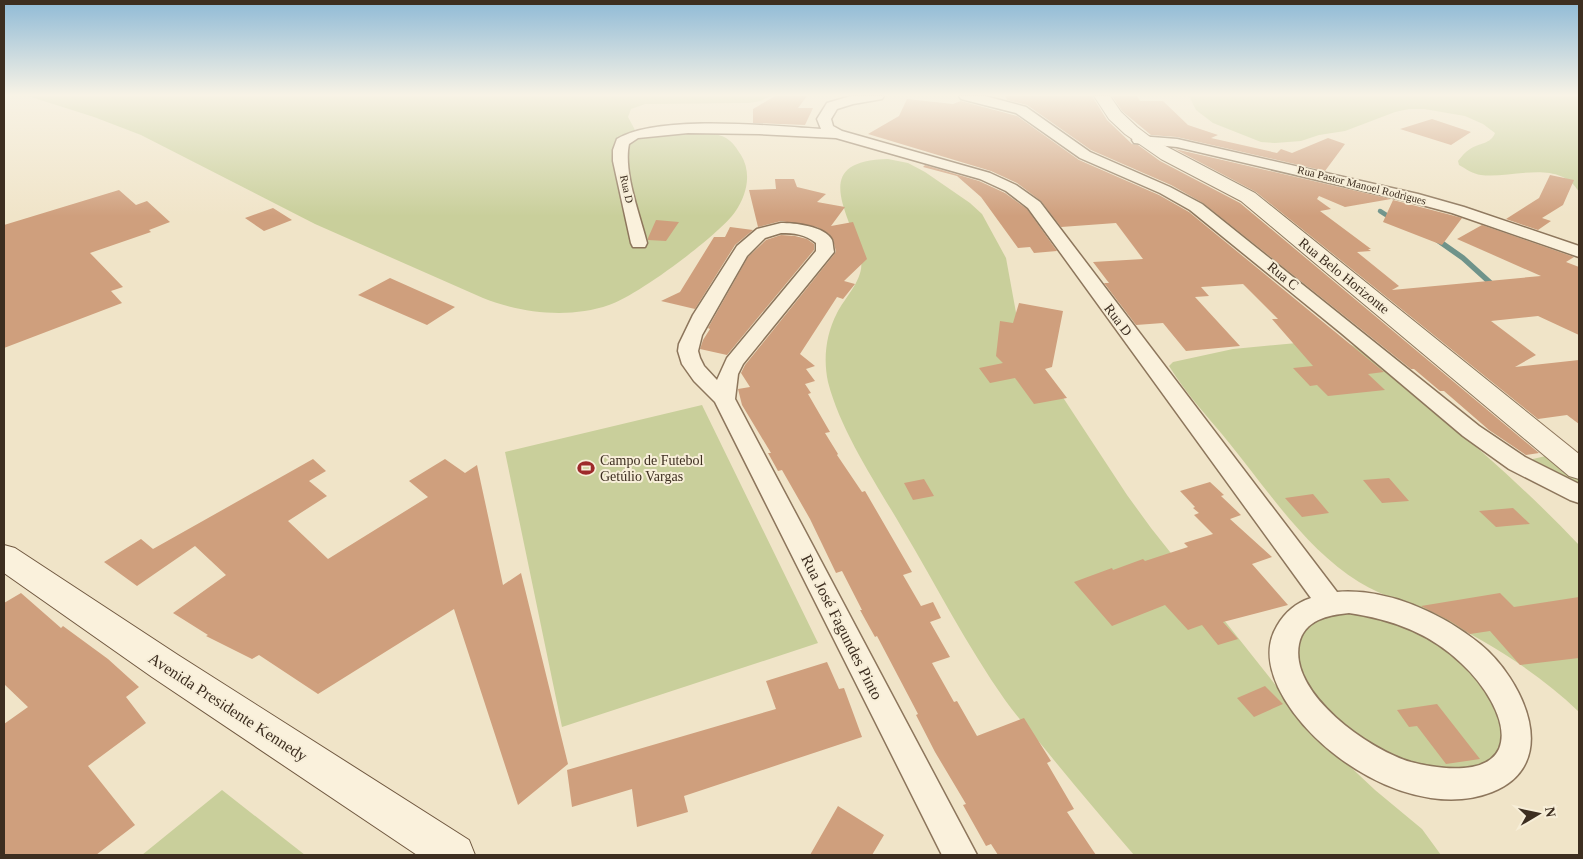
<svg xmlns="http://www.w3.org/2000/svg" width="1583" height="859" viewBox="0 0 1583 859" font-family="Georgia,serif">
  <style>
    .green { fill: #c9cf9b }
    .lines { fill: none; stroke-linecap: round; stroke-linejoin: round }
    .stream-far1 { stroke: #6f938a; stroke-width: 4.5 }
    .stream { stroke: #6f938a; stroke-width: 5.5 }
    .building { fill: #cf9f7d }
    .minor-casing { stroke: #8d765c; stroke-width: 3 }
    .tertiary-casing { stroke: #8d765c; stroke-width: 2 }
    .secondary-casing { stroke: #6f573f; stroke-width: 2 }
    .minor { fill: #faf1dc; fill-rule: evenodd }
    .tertiary { fill: #faf1dc; fill-rule: evenodd }
    .secondary { fill: #faf1dc; fill-rule: evenodd }
    .labels { text-anchor: middle; dominant-baseline: central; stroke-width: 4; stroke-linejoin: round; paint-order: stroke }
    .far-street-label { font-size: 11px; fill: #3d2e20; stroke: #f7eed8 }
    .street-label { font-size: 14px; fill: #3d2e20; stroke: #f7eed8 }
    .poi-label { font-size: 14px; fill: #3d2e20; stroke: #f7eed8; text-anchor: start }
    .near-street-label { font-size: 16px; fill: #3d2e20; stroke: #f7eed8 }
  </style>
  <rect width="100%" height="100%" fill="#f0e4c8"/>
  <path class="green" d="M28,96H771L760,101L749,103L645,104L631,109L628,117L635,130L640,133C660,133 711,129 726,138C733,142 737,149 741,155C752,173 747,195 735,212C718,236 637,296 609,305C569,319 520,313 483,298L315,224L141,135L94,117Z
    M1189,96H1579V192C1559,158 1512,179 1481,175C1473,174 1466,169 1459,165L1458,161C1462,156 1465,152 1470,149C1479,143 1491,144 1495,133L1483,124L1465,116L1424,109H1409L1395,112L1345,131L1319,135L1301,141L1275,143L1261,142L1213,123L1196,110Z
    M888,159L908,163L925,172L970,203L982,214L1006,258L1017,318L1043,367L1127,495L1151,528L1289,702L1341,758L1375,790L1422,829L1441,855H1134C1104,820 1074,785 1045,749C1032,733 1017,717 1005,700C967,646 936,585 902,528C876,483 841,432 828,382C823,359 826,334 837,313C845,297 864,279 861,261C854,217 805,161 888,159Z
    M1297,343H1347L1360,349C1436,412 1512,474 1579,545V712C1539,673 1488,642 1438,617C1413,604 1383,597 1359,582C1307,550 1268,491 1230,444C1210,419 1186,394 1169,366L1173,362L1233,349Z
    M702,405L818,643L562,727L505,452Z
    M1559,453L1579,470V491L1519,462Z
    M1319,607L1413,618L1505,697L1503,766L1402,773L1297,690L1298,619Z
    M222,790L305,855H142Z"/>
  <g class="lines">
    <path class="stream-far1" d="M1380,211L1394,220"/>
    <path class="stream" d="M1436,239L1463,258L1495,287"/>
  </g>
  <path class="building" d="M775,96H807L798,108H813L805,125L753,123V109Z
    M1005,96H1092L1107,120L1132,144L1138,145L1160,161L1240,203L1539,453L1526,455L1489,430L1444,391H1440L1414,369H1411L1203,203L1171,185L1091,150L1027,105L1007,100Z
    M1112,96H1137L1140,101H1163L1188,125L1218,135L1211,138L1277,153L1281,149L1292,153L1328,138L1345,144L1325,171L1177,137L1151,135L1122,111Z
    M907,99L953,104L961,101L1017,116L1079,160L1159,195L1189,212L1384,372L1368,374L1385,390L1328,396L1317,385L1310,386L1293,368L1313,366L1272,319H1278L1243,284L1201,287L1209,296L1195,297L1240,346L1186,351L1163,323L1136,325L1104,283H1109L1093,262L1143,259L1116,223L1061,227L1041,201L1017,183L991,171L868,134L899,116Z
    M1432,119L1471,132L1451,145L1400,129Z
    M1175,149L1391,199L1345,207L1319,196L1317,199L1331,209L1320,211L1371,249H1368L1371,251L1357,252L1399,286L1392,290L1541,276L1457,239L1482,225L1574,257L1566,262L1579,267V335L1538,316L1491,321L1536,355L1515,367L1579,360V424L1567,415L1538,419L1256,192Z
    M925,165L979,181L1005,193L1027,209L1057,251L1034,253L1030,247L1018,248L981,197L957,176L923,167Z
    M1550,175L1574,180L1563,205L1542,218L1551,221L1538,230L1506,219L1539,198Z
    M775,179H794L797,187L826,194L817,202L845,207L831,226L853,222L867,259L844,281L855,284L843,299L837,297L800,354L815,366L806,369L815,381L805,384L811,393L808,394L830,432L825,433L838,454L837,455L862,492L865,491L912,572L903,575L921,606L933,602L941,618L930,622L950,657L932,663L954,702L957,701L977,736L1024,718L1051,761L1047,763L1074,809L1067,812L1096,855H998L991,844L986,846L963,805L966,804L935,752L916,715L918,714L877,636L875,637L860,610H862L842,571L836,573L810,519L782,470L778,471L768,453H771L742,405L738,389L750,387L741,373L745,365L836,252L833,239L829,234L817,227L781,221L758,227L749,190L776,189Z
    M119,190L136,205L147,201L170,222L149,230L151,232L90,253L123,287L111,291L122,303L4,348V225Z
    M1393,200L1451,215L1462,218L1442,245L1383,222Z
    M273,208L292,220L264,231L245,218Z
    M656,220L679,222L666,241L648,240V238Z
    M730,227L753,230L735,245L695,309L661,301L680,292L714,237H725Z
    M781,235L795,236L807,239L814,244V250L727,355L700,349L703,340L710,329L708,328L748,257L766,240Z
    M390,278L455,307L427,325L358,295Z
    M1019,303L1063,311L1052,367L1045,369L1067,398L1034,404L1015,378L990,383L979,368L1003,363L996,356L1000,321L1013,323Z
    M313,459L326,471L309,481L327,496L288,521L328,559L428,497L409,481L445,459L465,473L477,465L503,585L521,573L568,764L518,805L454,609L318,694L259,655L252,659L206,636L208,635L173,613L226,575L195,546L137,586L104,562L141,539L153,549Z
    M1389,478L1409,501L1382,503L1363,480Z
    M924,479L934,496L913,500L904,483Z
    M1210,482L1224,495L1221,496L1241,515L1230,519L1272,557L1252,564L1288,605L1223,622L1238,639L1218,645L1202,625L1188,630L1165,605L1112,626L1074,582L1112,568L1113,570L1143,559L1145,561L1188,547L1184,543L1213,534L1194,515L1199,513L1193,508L1195,507L1180,491Z
    M1313,494L1329,513L1302,517L1285,498Z
    M1513,508L1530,524L1496,527L1479,511Z
    M21,593L61,628L63,626L108,659L139,687L126,697L146,723L88,766L135,825L96,855H4V724L28,707L4,684V603Z
    M1500,593L1514,607L1579,597V658L1520,665L1490,631L1470,634L1450,621L1421,606Z
    M827,662L839,689L844,688L862,737L684,796L688,812L637,827L632,789L572,807L567,770L776,709L766,681Z
    M1265,686L1283,704L1254,717L1237,698Z
    M1437,704L1480,759L1446,764L1417,726L1409,727L1397,710Z
    M838,806L884,835L872,855H810Z"/>
  <g class="lines">
    <g class="minor-casing">
      <path id="minor" d="M851,96H884L882,99L853,104L837,109L831,119L833,126L842,131L990,173L1016,185L1040,202L1337,592C1387,588 1442,613 1480,644C1523,679 1563,764 1492,792C1416,822 1311,756 1278,687C1269,667 1265,646 1277,626C1285,612 1296,603 1311,598L1028,208L1006,191L980,179L836,138L759,134L688,133L638,138L629,144C623,172 640,215 647,243L645,247H633L631,243L613,161V150L617,139C659,114 771,126 821,129L817,119L827,103ZM1349,613C1391,619 1430,633 1461,663C1480,680 1511,721 1499,749C1486,777 1434,768 1411,762C1370,750 1289,694 1299,644C1304,620 1328,615 1349,613Z
        M959,96H985L1026,107L1090,152L1170,187L1202,204L1479,426L1525,457L1579,484V503L1570,500L1509,469L1463,436L1341,333L1190,210L1160,193L1080,158L1016,113L961,99Z
        M1139,136L1177,139L1418,194L1464,207L1579,246V257L1452,213L1407,201L1177,147L1134,143L1132,140L1134,137Z
        M781,223C794,223 825,226 832,240C833,243 833,248 834,252L743,364L738,374L735,399L977,855H942L715,402L694,381L682,364L678,351L679,344L693,315L737,246L757,229ZM781,233C794,233 805,234 816,243V251L727,358L717,380L704,366L700,358L698,351L702,335L747,256L765,238Z"/>
    </g>
    <g class="tertiary-casing">
      <path id="tertiary" d="M1094,96H1110L1121,112L1137,127L1154,140L1255,193L1579,454V479L1569,476L1241,201L1161,159L1125,134L1109,119Z"/>
    </g>
    <g class="secondary-casing">
      <path id="secondary" d="M4,545L15,548L178,655L469,840L475,855H417L152,677L4,573Z"/>
    </g>
    <use href="#minor" class="minor"/>
    <use href="#tertiary" class="tertiary"/>
    <use href="#secondary" class="secondary"/>
  </g>
  <linearGradient id="sky" x2="0" y2="1"><stop stop-color="#8fbad6"/><stop offset="0.44" stop-color="#f8f3e6"/><stop offset="1" stop-color="#f8f3e6" stop-opacity="0"/></linearGradient>
  <rect width="1583" height="216" fill="url(#sky)"/>
  <defs>
    <g id="stadium-bare" transform="scale(1.35)"><path d="M0-5a6.5 5 0 1 0 0 10a6.5 5 0 1 0 0-10ZM-3.5-1.8h7v3.6h-7Z" fill="#9e2a2b" stroke="#f7eed8" stroke-width="2.5" paint-order="stroke"/></g>
  </defs>
  <g fill-rule="evenodd">
    <use href="#stadium-bare" x="586" y="468"/>
  </g>
  <g class="labels">
    <g class="far-street-label">
      <text transform="translate(1362 185) rotate(14)">Rua Pastor Manoel Rodrigues</text>
      <text transform="translate(627 189) rotate(77)">Rua D</text>
    </g>
    <g class="street-label">
      <text transform="translate(1283 276) rotate(39)">Rua C</text>
      <text transform="translate(1344 276) rotate(39)">Rua Belo Horizonte</text>
      <text transform="translate(1118 320) rotate(53)">Rua D</text>
    </g>
    <g class="poi-label">
      <text x="600" y="460">Campo de Futebol<tspan x="600" dy="16">Getúlio Vargas</tspan></text>
    </g>
    <g class="near-street-label">
      <text transform="translate(842 627) rotate(63)">Rua José Fagundes Pinto</text>
      <text transform="translate(228 707) rotate(33)">Avenida Presidente Kennedy</text>
    </g>
  </g>
  <rect width="1583" height="859" fill="none" stroke="#3d2e20" stroke-width="10"/>
  <g transform="translate(1538 814) rotate(81)" stroke="#f7eed8" stroke-width="4" paint-order="stroke">
  <path d="M0-4L9 19L0 12L-9 19Z" fill="#3d2e20"/>
  <text y="-8" font-size="14" font-weight="bold" text-anchor="middle" fill="#3d2e20">N</text>
  </g>
</svg>
